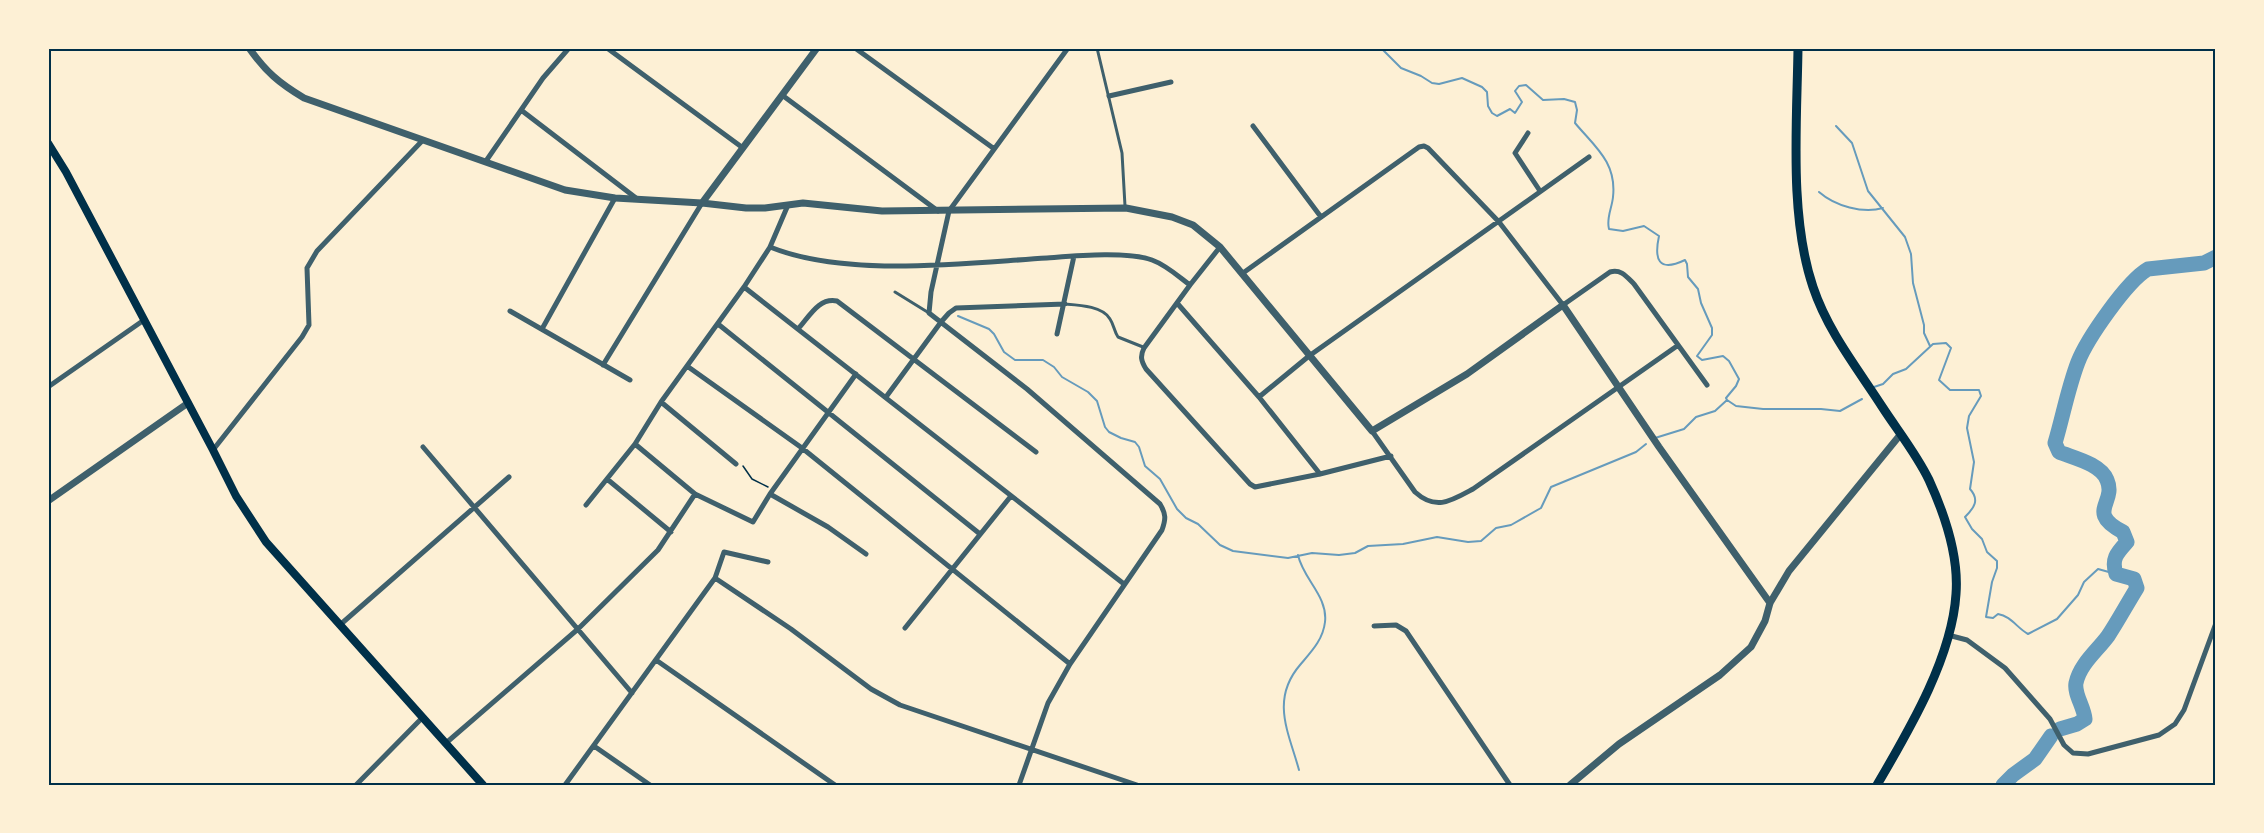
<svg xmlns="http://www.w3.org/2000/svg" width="2264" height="833" viewBox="0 0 2264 833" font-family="Barlow,sans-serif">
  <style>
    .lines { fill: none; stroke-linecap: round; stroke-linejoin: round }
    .stream { stroke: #669bbc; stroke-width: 2 }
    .river { stroke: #669bbc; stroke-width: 15 }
    .path { stroke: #003049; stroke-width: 1.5 }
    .service { stroke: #3f606c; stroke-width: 3 }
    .minor { stroke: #3f606c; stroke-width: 5 }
    .tertiary { stroke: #3f606c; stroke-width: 7 }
    .secondary { stroke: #003049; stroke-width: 8 }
    .trunk { stroke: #003049; stroke-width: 9 }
    .neatline { fill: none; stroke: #003049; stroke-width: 2 }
  </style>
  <rect width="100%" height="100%" fill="#fdf0d5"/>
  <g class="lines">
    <path class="stream" d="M1381,48L1401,68L1421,76L1432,83L1439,84L1462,78L1482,87L1487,92L1488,106L1492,113L1497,116L1510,109L1515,113L1522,102L1515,91L1519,86L1526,85L1543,100L1564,99L1575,102L1577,110L1575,123C1594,146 1617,162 1613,197C1612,208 1606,218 1609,229L1623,231L1644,226L1659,236C1654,259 1658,273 1685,260L1687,264L1688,277L1698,289L1701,303L1712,328V335L1697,356L1702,360L1723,356L1729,361L1739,379L1736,386L1726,398L1727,400L1715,411L1696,417L1684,429L1655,438
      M1836,126L1852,143L1868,191L1905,237L1911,254L1913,283L1924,325V333L1930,346
      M1819,192C1835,206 1863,214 1883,208
      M958,316L989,329L994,334L1004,352L1015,360H1043L1054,367L1062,377L1088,392L1097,401L1105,427L1109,432L1121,438L1135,442L1139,447L1145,466L1160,479L1177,509L1186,518L1198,524L1220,545L1233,551L1288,558L1312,553L1339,555L1355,553L1368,546L1403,544L1437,537L1468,542L1481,541L1496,528L1511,525L1541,508L1551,487L1636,452L1646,444
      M1874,387L1883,384L1893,374L1906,369L1933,344L1946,343L1951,348L1939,380L1950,390H1979L1981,396L1969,416L1967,428L1974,462L1970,489C1980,500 1974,508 1965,517L1972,529L1982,539L1987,552L1997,561V568L1992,582L1986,617L1993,618L1998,614C2011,616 2017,628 2028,634L2057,619L2078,595L2084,582L2098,569L2116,574
      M1727,400L1736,406L1763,409H1821L1840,411L1862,399
      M1298,555C1303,579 1328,596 1325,622C1323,640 1311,652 1300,665C1270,700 1289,733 1299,770"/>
    <path class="river" d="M2060,729L2077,724L2085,719C2084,707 2074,694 2076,683C2080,664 2097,651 2108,636C2118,621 2127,604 2137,588L2134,579L2116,574C2111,559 2117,553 2127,542L2123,532C2085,512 2117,503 2107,480C2101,464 2074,458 2059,452L2055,443C2063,416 2068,388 2078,362C2087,339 2127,281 2148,269L2204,263L2216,257
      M2003,785L2013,775L2035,759L2051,736"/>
    <path class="path" d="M743,466L752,479L768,487"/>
    <path class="service" d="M1097,48L1122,153L1125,206
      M895,292L929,313
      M1065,304C1078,305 1103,306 1110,319C1114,325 1114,331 1118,337L1143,347"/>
    <path class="minor" d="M607,48L743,148
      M855,48L993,148
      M782,95L938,211
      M1109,96L1171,82
      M521,110L636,198
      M1253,126L1321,217
      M1528,133L1515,153L1540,191
      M486,161L543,78L569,48
      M770,247C847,278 964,263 1047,258C1074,256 1126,251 1152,260C1166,265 1178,276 1190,285
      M1220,247L1190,285L1144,348C1140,356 1141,361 1146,369L1250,484L1255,487L1320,474L1391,456
      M1243,273L1419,147L1424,146L1428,148L1499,222L1563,305L1610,272C1621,269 1626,276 1634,284L1707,385
      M744,287L1124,584
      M1177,303L1259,397L1320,474
      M510,311L630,380
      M718,324L980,534
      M542,329L615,198
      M798,329C809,317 819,297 837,301L1036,452
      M1057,334L1074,256
      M603,365L702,203
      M687,366L802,448L1070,664
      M48,387L144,320
      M886,397L941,322L949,313L956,308L1065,304
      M1259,397L1309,356L1589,157
      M661,402L736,464
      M1372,431L1415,492C1436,511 1451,501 1473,489L1677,346
      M635,444L695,494L753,522L770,494L856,374
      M423,447L632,693
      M213,450L302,337L309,325L307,268L317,251L422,141
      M607,479L671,532
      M770,494L828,527L866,554
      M586,505L635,444L661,402L744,287L770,247L788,205
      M715,578L791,629L871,689L900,705L1137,785
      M341,624L509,477
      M1374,626L1396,625L1406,631L1510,785
      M905,628L1011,496
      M1948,635L1967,640L2005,668L2050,719L2064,745L2073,753L2088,754L2159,735L2175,724L2184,710L2216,623
      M656,660L835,785
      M446,743L578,629L658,550L695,494
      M594,746L650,785
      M356,785L423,717
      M565,785L715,578L724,552L768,562
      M1019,785L1048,703L1070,664L1162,530C1166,519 1166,514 1160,504L1027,389L929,313L931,292L949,211L1068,48"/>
    <path class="tertiary" d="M249,48C266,72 279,83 304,98L565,190L615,198L702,203L746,208H765L803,203L882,211L1126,208L1172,217L1193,225L1220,247L1372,431L1467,374L1563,305L1659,447L1770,603
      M702,203L817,48
      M48,501L188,403
      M1570,785L1619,744L1720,675L1751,647L1765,621L1770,603L1789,571L1900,435"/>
    <path class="secondary" d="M48,143L66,172L213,450L236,496L266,542L483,785"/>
    <path class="trunk" d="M1798,48C1797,123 1789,216 1813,287C1828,332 1858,369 1883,408C1898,431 1917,455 1929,480C1945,515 1959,555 1956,594C1952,658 1909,730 1877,785"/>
  </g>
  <rect width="2264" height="833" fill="none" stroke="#fdf0d5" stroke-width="99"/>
  <rect x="50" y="50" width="2164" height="734" class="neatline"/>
</svg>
